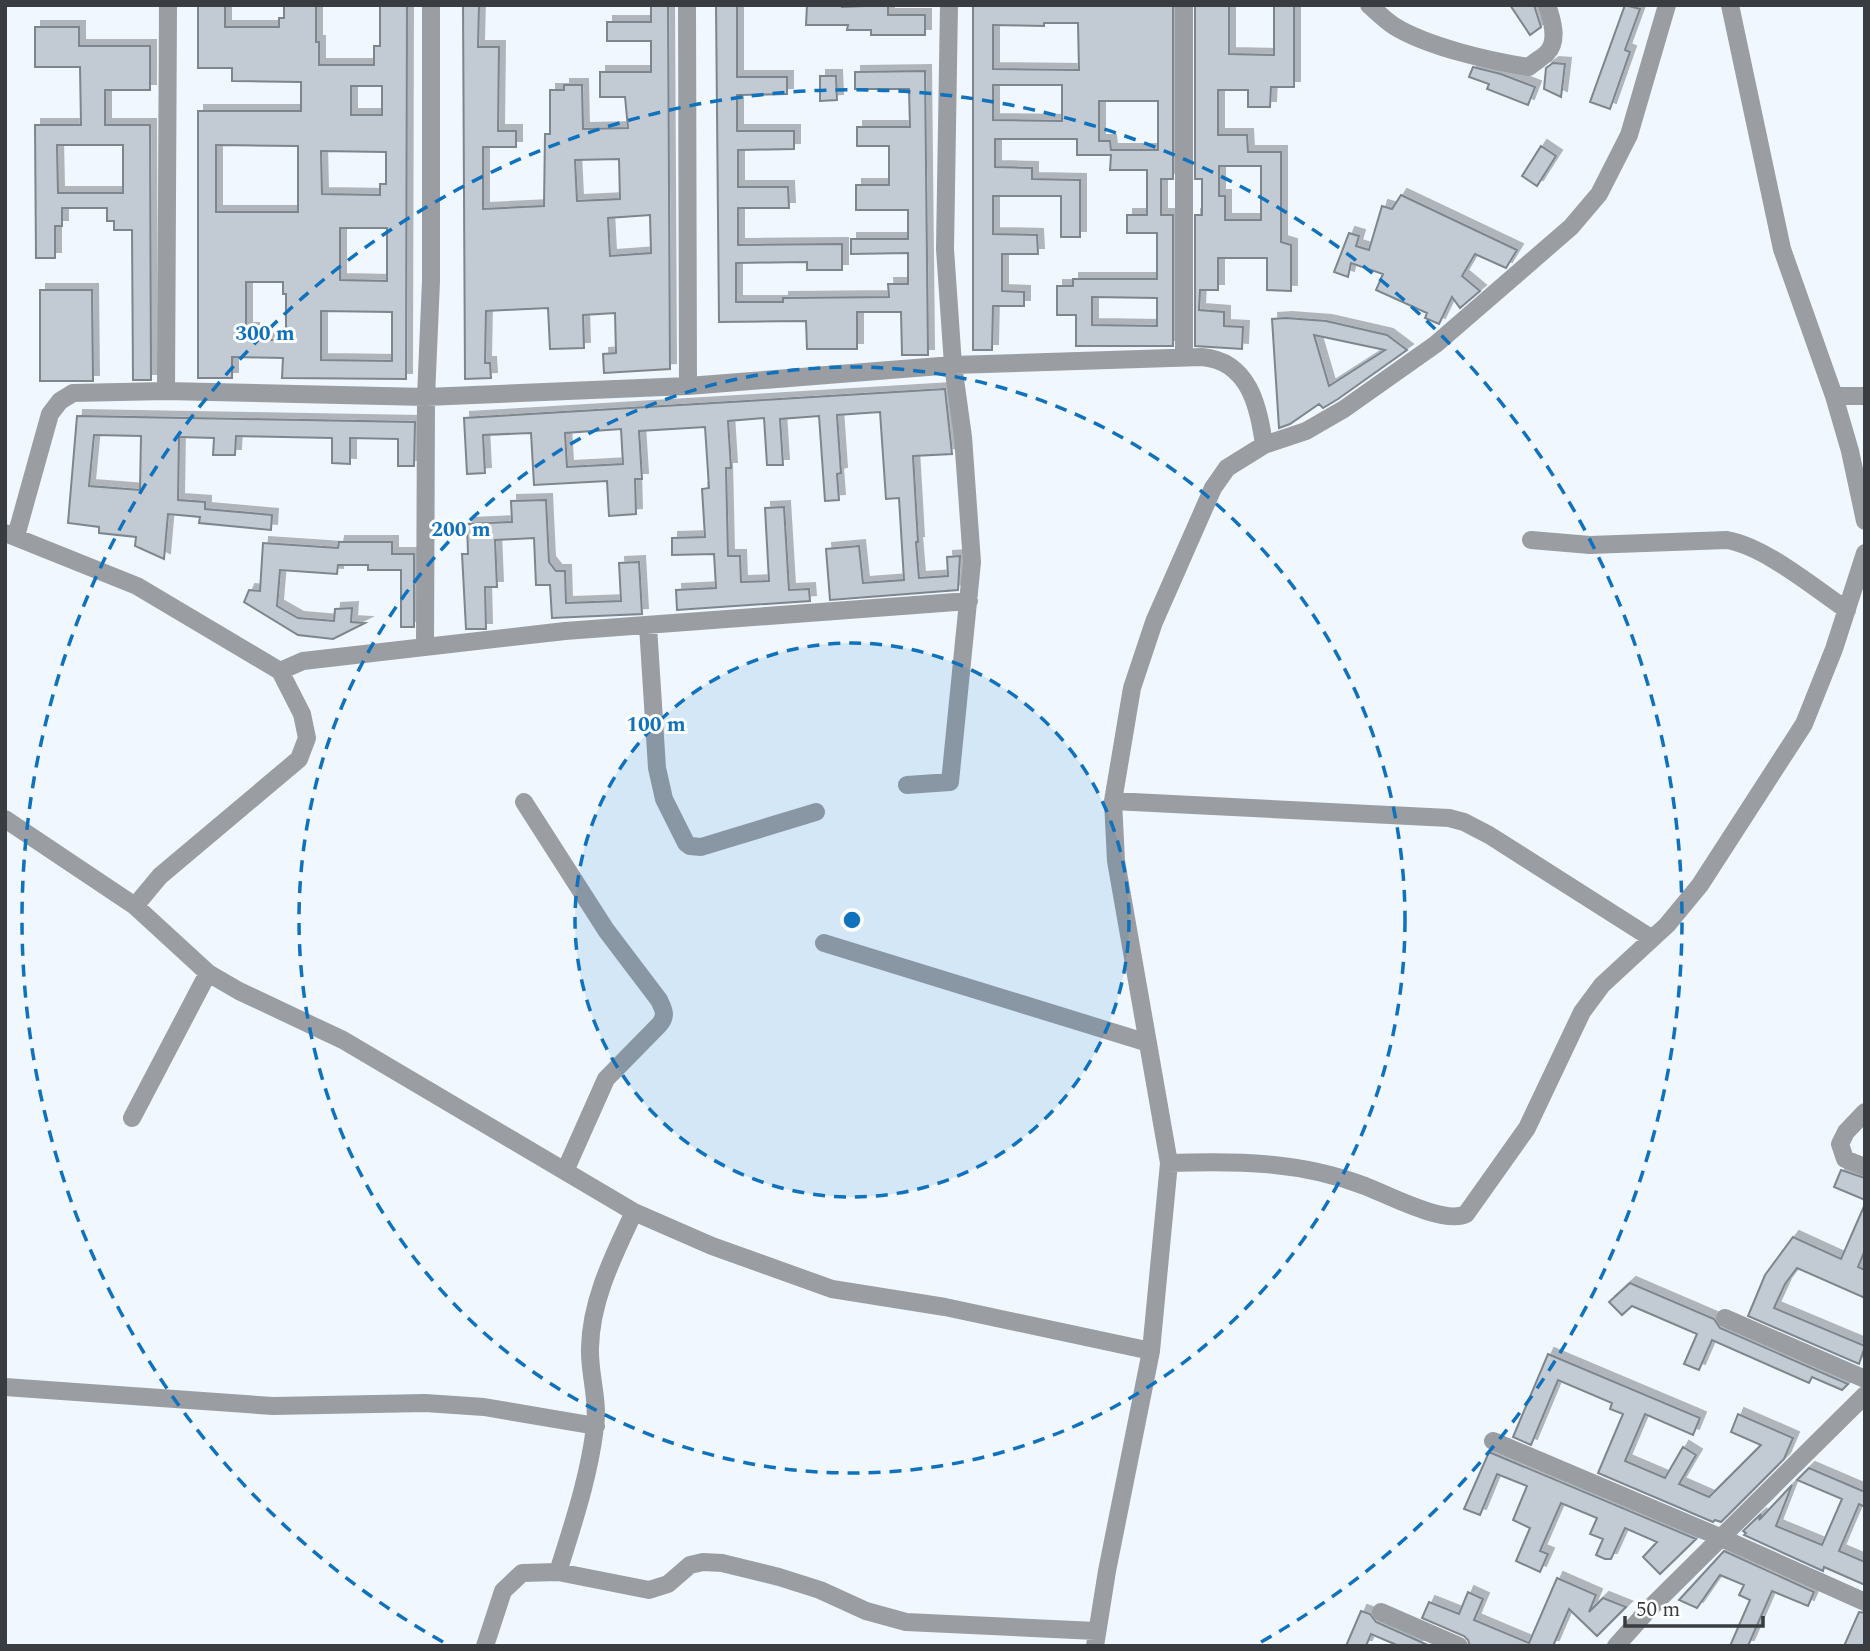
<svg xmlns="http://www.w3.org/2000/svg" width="1870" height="1651" viewBox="0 0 1870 1651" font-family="Spectral,serif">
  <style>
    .building { fill: #c2cad3; stroke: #7d858d; stroke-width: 2; fill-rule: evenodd; filter: url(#shadow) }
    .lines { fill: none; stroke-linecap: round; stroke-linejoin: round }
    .minor { stroke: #9a9da1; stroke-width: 18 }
    .ring { fill: none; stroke: #1071bd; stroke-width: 3.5; stroke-dasharray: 12 9 }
    .centre { fill: #1071bd; stroke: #fff; stroke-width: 3.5 }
    .ring-label { font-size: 21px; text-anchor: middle; font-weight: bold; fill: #1071bd; stroke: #fff; stroke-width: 6; stroke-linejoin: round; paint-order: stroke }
  </style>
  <defs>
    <filter id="shadow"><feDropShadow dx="6" dy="-6" stdDeviation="0" flood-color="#0004"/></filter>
  </defs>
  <rect width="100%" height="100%" fill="#f0f7ff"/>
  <path class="building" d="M198,5H225V27H279V18H284V5H316V42H319V65H374V46H380V5H407L406,379L282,378L283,358L232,357V378H198V111H301V82L232,81V68H198ZM351,86H382V115H351ZM216,145L298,146V212H216ZM321,151L386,152V184H380V195L322,194ZM340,228H387V281L340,280ZM246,282H283V294H286V340H253V329H246ZM321,311L392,312V361L321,360Z
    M463,5H479L478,47H499L498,131H516V147H483V209L544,206L545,134H550V90H564V85H582L583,129L628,128L625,97H600V72H651V41H607V22H651V5H668L670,369L604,373L603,354L616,353L615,313L583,315L584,348L550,349L548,308L486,311L485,363H490L491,378L465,379ZM619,159L620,199L577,201L575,160ZM650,215L651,253L610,256L608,218Z
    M716,5H737V77H787V94L737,95V131H794V149L738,150V187H788L789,208H738V245L842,244V270H807V262L736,263V302H783V298L889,297L888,284H908V253L851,254V239H908V210H856V185H889V146H857V127H910L909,89H855V72L925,71L928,355H902L901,312H857V349H807L806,321L719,322Z
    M807,5H842V7L888,5V15H925V35H871V30H847L848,25H806Z
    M973,5H1173V179H1161V215H1173V346H1076V315H1057V286H1073V279H1157V233H1127V215H1147V170H1110L1111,155H1077V139H995V167L1032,168V179L1080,180V237H1061V196H993V234L1037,235L1038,254H1002V291L1024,292V306H993L992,350H973ZM1044,23H1078L1079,70L993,69V25L1044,26ZM993,85H1062V121L993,120ZM1099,101H1158V150H1111L1110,141H1099ZM1092,297L1157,298V326L1092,325Z
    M1195,5H1229V54L1274,55V5H1294V87H1271L1270,107H1248V90H1218V135H1247L1248,152H1281V242L1291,245V291L1267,290V258H1218V290H1200L1199,310L1224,312V326L1243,327L1242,349L1195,346V215H1202V179H1195ZM1219,166H1261V220H1225V196H1219Z
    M1510,5H1534L1541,27L1530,35Z
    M1625,5L1640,9L1625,50L1630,52L1610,109L1590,102Z
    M35,27H79V46H150V90H105V125H150L151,380H133L132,230H114V221H107V208H62V226H55V258H36L35,125H81L80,67H35ZM57,145H123V193H58Z
    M1553,63L1565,64L1561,97L1544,89L1546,68Z
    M1473,67L1501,74L1535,87L1528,105L1487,89L1489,84L1469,77Z
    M820,76H836L837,100L820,101Z
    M1541,146L1556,156L1537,186L1522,176Z
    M1401,195L1517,250L1506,268L1475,254L1462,276L1480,291L1460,308L1452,297L1439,324L1425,318L1427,313L1376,290L1383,274L1351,263L1348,277L1334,272L1349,233L1359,236L1356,246L1369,250L1382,206L1392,209Z
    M40,290H92L93,381H40Z
    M1286,318L1326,321L1387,335L1407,350L1338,399L1323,408L1319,404L1290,424L1279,428L1272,319ZM1314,335L1385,350L1329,386Z
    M945,389L952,454L913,456L918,542H916L919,578L948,576L947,557L960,556L958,590L830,600L826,549L859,546L863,583L904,580L899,498L886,499L880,412L837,415L841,473L837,474L839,500L825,501L819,416L780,419L783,465H767L764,418L728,421L731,468H726L728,556H740L741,582L769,581L765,508L784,507L789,590L809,589L810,601L677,610L676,590L716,588L714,554L672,555V538L705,537L702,489L709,488L705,427L639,431L642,479H635L636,514L609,516L607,481L534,485L531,433L483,435L485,473L467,474L464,418ZM621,429L623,464L567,467L565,433Z
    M77,416L415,422L414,466H398V439L350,438V464L332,463V438L236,436L235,455H213L214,438L179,437L178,500L205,502V509L272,515L271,530L199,523L200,517L168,514L164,559L135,546L136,537L99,533V527L68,523ZM94,435L141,436L140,490L89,486Z
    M546,500L549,562L556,571H565L566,603L621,601L619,563L639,562L642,614L552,618L550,585H536L534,538L495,540L497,587H485L486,629H466L462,554H468L467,524L512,522L511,501Z
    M339,542H392V554H414V627H401V570H368V565H338L337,574L280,570L277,606L298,618L334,621L335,609L352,608L351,622L365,623L333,639L298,635L244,602L249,590L260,591L263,543L338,548Z
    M1841,1170L1865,1178V1200L1834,1187Z
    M1865,1204V1250L1858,1267L1865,1270V1298L1797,1268L1785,1284L1774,1308L1865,1346L1859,1364L1748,1316L1765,1275L1793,1237L1841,1259Z
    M1630,1283L1714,1319L1720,1328L1848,1384L1842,1390L1812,1377L1809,1383L1712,1340L1699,1370L1684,1364L1697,1334L1632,1306L1622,1315L1609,1302Z
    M1548,1354L1700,1418L1693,1435L1645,1414L1625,1461L1665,1478L1683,1447L1696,1455L1679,1484L1709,1497L1761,1445L1731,1432L1738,1414L1793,1438L1784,1459L1721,1522L1715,1520L1713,1522L1598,1473L1623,1414L1610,1409L1612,1403L1558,1380L1531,1445L1513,1437Z
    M1489,1452L1696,1539L1660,1574L1643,1557L1657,1542L1625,1528L1611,1559H1605L1596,1555L1603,1539L1590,1534L1597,1518L1561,1503L1540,1551L1548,1554L1540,1572L1516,1561L1530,1528L1513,1520L1527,1486L1497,1474L1480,1515L1464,1509Z
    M1809,1468L1865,1492V1507L1859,1504L1839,1551L1865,1562V1585L1824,1567L1823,1571L1744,1535L1746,1533L1743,1531L1761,1514L1759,1520L1792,1485L1776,1526L1822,1545L1842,1499L1797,1480Z
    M1724,1551L1814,1592L1808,1606L1772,1591L1748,1646H1730L1750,1600L1739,1595L1744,1585L1720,1575L1697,1608L1679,1600Z
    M1557,1578L1596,1595L1589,1612L1603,1598L1626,1607L1597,1636L1569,1609L1553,1646H1470L1468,1640L1464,1636L1422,1618L1429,1602L1459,1614L1468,1592L1483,1599L1474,1620L1529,1643Z
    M1361,1611L1370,1614L1376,1622L1430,1646H1399L1371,1634L1366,1646H1346Z
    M1859,1612L1865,1613V1646H1844Z"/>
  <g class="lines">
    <path class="minor" d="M168,5L166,391L426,397L688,386L953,365L1202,357C1249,361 1259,407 1264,445
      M687,5L688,386
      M1184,5V356
      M1369,5C1377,12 1385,20 1394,26C1428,47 1490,61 1529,67C1534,62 1542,58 1547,53C1559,41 1552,19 1547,5
      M1730,5L1782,249L1834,396L1850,451L1865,521
      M1834,396H1865
      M5,533L137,586L280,671L302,714L307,738L299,759L160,876L135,906
      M16,536L50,414L60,401L73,393L166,391
      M1531,540L1590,545L1727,540C1766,547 1814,588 1847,610
      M648,626L657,768L664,799L686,843L690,846L701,847L816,812
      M425,647L426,397L431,281V5
      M280,671L303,661L565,631L969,601
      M907,785L950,782L972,562L963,437L953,365L945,249L949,5
      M1113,801L1449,818L1464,822L1489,835L1651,938
      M524,802L606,930L659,1000C664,1010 667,1016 659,1025L606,1079L565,1171
      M5,819L135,906L208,973L239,991L343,1040L634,1212L712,1246L832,1289L945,1307L1151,1351
      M824,943L1148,1043
      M1865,1112L1846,1132L1840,1144L1845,1159L1865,1167
      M132,1118L208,973
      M1169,1163C1238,1161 1299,1161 1365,1186C1388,1195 1445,1225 1466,1214L1527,1128L1582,1012L1602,985L1667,925L1700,885L1804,724L1834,649L1865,553
      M1725,1318L1865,1379
      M5,1387L273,1406L425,1403L484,1407L596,1426
      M1493,1441L1722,1538L1865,1602
      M558,1572C573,1524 589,1477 595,1427C599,1400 589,1374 590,1348C591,1299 614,1255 634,1212
      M1381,1612L1459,1646
      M485,1646L503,1591L522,1573L558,1572L649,1590L668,1584L690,1565L703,1562L722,1563L779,1577L820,1590L866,1611L906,1622L1096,1631
      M1095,1646L1107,1571L1151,1351L1169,1163L1116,861L1113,801L1132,688L1154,622L1213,488L1227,468L1264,445L1306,431L1344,409L1436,344L1571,227L1599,194L1629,135L1667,5
      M1616,1646L1650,1608L1865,1395"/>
  </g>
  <circle cx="852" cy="920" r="277" fill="#1071bd" fill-opacity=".12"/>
  <g class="ring">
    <circle cx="852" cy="920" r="277"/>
    <circle cx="852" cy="920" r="553"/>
    <path d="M443 1642A830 830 0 1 1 1261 1642"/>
  </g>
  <circle cx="852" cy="920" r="10" class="centre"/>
  <g class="ring-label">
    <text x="265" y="340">300 m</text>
    <text x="461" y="536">200 m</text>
    <text x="656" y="731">100 m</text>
  </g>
  <rect width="1870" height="1651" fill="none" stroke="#393c40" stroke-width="14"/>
  <path d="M1625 1616v10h138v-10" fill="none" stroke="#393c40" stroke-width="3.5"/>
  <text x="1636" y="1616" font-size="21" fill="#393c40" stroke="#ffffff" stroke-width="5" paint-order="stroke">50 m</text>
</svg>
